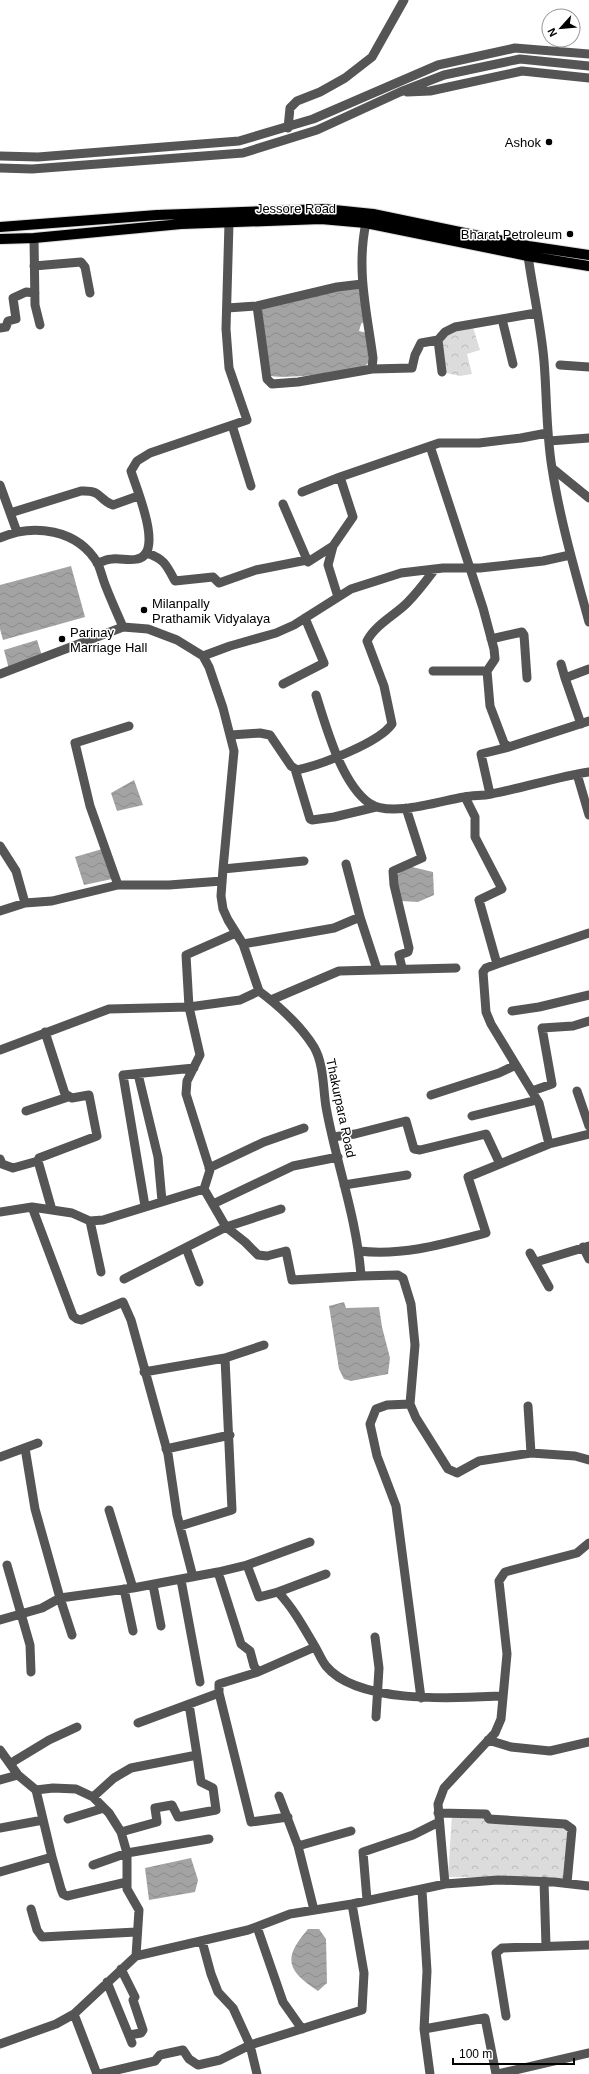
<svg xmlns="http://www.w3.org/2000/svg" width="589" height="2074" viewBox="0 0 589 2074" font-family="Arial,sans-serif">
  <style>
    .park { fill: url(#park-crowns) }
    .water { fill: url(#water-waves) }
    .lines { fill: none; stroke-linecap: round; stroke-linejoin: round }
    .major-casing { stroke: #dbdbdb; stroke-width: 12 }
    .minor { stroke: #555; stroke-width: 9 }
    .major { stroke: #000; stroke-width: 10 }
    .poi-dot { fill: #000; stroke: #fff; stroke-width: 1.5 }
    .labels { text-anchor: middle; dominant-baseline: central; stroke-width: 3; stroke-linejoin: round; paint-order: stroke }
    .poi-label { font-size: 13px; fill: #000; stroke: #fff; text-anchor: end }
    .street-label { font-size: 13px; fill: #000; stroke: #fff }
  </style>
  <defs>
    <pattern id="park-crowns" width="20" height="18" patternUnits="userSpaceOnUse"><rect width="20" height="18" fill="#dcdcdc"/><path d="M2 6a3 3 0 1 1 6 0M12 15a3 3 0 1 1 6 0" fill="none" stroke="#bbb"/></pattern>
    <pattern id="water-waves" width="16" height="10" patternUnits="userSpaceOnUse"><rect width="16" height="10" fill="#a3a3a3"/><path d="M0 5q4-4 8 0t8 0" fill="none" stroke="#8b8b8b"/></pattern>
  </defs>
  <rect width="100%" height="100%" fill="#fff"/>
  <path class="park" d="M472,324L480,350L467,354L472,374L460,376L442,372L440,350L445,332Z
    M452,1814L569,1829L565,1878L448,1877Z"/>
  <path class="water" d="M340,288H359L365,321L361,324L359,331L367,333L369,362C367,364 364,367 362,368C354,373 280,379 271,376L259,308Z
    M71,566L85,617L3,640L0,629V585Z
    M37,640L43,659L9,669L4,650Z
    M134,780L143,805L117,811L111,793Z
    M102,849L112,879L84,885L75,857Z
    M408,866L433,872L434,895L418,902L401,901L396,876Z
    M344,1302L346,1308L379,1307L382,1327L390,1358L388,1374L351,1381L344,1379L339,1369L329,1306Z
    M191,1858L198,1880L195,1892L149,1900L145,1868Z
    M308,1929H319L326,1939L327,1983L318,1991C286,1970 283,1958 308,1929Z"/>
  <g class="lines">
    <g class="major-casing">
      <path id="major" d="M0,227L157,215L324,209L373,214L528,246L589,255
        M0,239L34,238L181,224L321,219L366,223L528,256L589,266"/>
    </g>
    <path class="minor" d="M407,92L430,91L522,71L589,78
      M288,128L290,108L297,101L320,92L345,78L372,57L404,0
      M0,156L38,157L239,141L313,119L438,65L515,48L589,54
      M0,168L32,169L243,153L317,130L400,92L444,75L520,59L589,66
      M366,223C356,269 367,313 373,358L372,369L412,368L415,355L421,343L438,340L445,332L455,327L536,313
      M34,238L35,305L40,325
      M528,256C533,291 541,326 544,361C547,397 546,432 552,468C560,520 575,571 589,622
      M34,266L81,262L85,267L90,293
      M257,306L267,379L272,384L298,382L372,369
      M227,308L257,306L337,287L362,284
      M502,319L513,364
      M0,328L6,327L8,321L16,319L13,298L26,292L35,293
      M438,340L442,372
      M560,365L589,367
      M232,425L251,486
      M549,441L589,438
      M430,446L483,608L494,649L495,659L487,671L490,706L504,743L509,747L589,721
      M552,468L589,498
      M0,485L17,532
      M302,492L340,477
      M283,504L308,562L333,546
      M10,513L81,491C103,490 97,499 113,505L138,496
      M0,538C33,523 78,529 98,564C101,571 103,580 106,587C111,600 117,613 123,627L148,629L177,640L203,656L209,667L223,708L234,751L223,869L221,896L223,909L228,920L243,944L259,991
      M147,553C164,559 166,564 175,581L213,577L219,583L256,570L307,560
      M97,563C102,562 107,559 112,559C120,558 129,561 137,559C165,554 136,488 131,471L137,461L150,453L247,420L229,368L226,329L229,223
      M338,597L328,565L333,546L353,517L340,477L439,443H479L521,438L547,433
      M491,639L522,632L524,635L527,678
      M203,656L230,646L276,633L294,625L351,589L401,573L443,568H480L543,561L570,555
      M561,664L565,678
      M433,671H487
      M0,674L123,627
      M283,684L324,663L305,618
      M316,695C326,726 341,783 369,803C390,818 440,801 464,797C473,795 482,796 491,794C524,788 556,777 589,772
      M581,724L565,678L589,669
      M231,735L260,733L270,735L291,766L297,770C320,765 379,743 392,724L384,686L367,641C375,625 395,615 407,603C418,592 426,581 435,569
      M295,769L310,819L312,820L334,817L376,807
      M577,774L589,815
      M490,794L481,754L509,747
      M465,797L475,817V837L502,889L479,900L497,964L486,968L483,972L486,1012L491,1024L539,1103L549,1144
      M0,846L16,871L25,903
      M346,864L360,917
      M223,869L304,861
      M118,885L90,806L75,743L129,726
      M0,911L25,903L52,901L118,885H169L222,881
      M236,933L186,955L189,1007L200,1055L187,1081L186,1094L210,1170L204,1189L226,1227L245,1242L258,1255L267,1256L286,1251L292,1280L361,1276
      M243,944L334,928L360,917L377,969
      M497,964L589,933
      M402,968L399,955L408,952L409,948L394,885L393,871L422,858L406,808
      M259,991C279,1006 301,1026 314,1047C324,1064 323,1089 326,1107C336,1163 357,1218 361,1276L398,1275L403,1278L411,1304L415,1345L410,1404L416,1418L448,1469L457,1473L479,1461L531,1453L575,1456L589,1460
      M271,1000L339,971L456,968
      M512,1011L539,1007L589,995
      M0,1050L109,1009L189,1007L240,1000L259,991
      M138,1074L158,1157L162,1201
      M532,1091L552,1084L542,1028L573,1026L589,1021
      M577,1091L589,1126
      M431,1095L499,1073L516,1065
      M26,1111L68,1097
      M472,1116L537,1100
      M333,1137L355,1134L406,1121L414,1149L420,1150L486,1134L500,1164
      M0,1159L2,1164L13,1168L38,1161L52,1210
      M38,1161L39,1158L97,1136L89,1095L72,1098L65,1094L45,1032
      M209,1168L264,1142L304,1128
      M344,1185L407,1175
      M213,1204L293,1166L338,1157
      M145,1206L123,1075L194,1068
      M32,1207L72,1213L90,1221L103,1220L204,1189
      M0,1212L32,1207L73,1316L77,1319L81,1320L123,1302L131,1320L168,1454L177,1515L193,1577
      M90,1221L101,1272
      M583,1247L589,1259
      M186,1248L199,1282
      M359,1251C403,1256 444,1244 486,1233L468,1177L549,1144L589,1134
      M530,1253L549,1287
      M536,1262L589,1246
      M124,1279L226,1227L281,1209
      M144,1372L225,1358
      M410,1404L387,1405L376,1409L370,1424L377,1456L396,1506L421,1698
      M528,1406L531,1453
      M25,1448L35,1509L60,1598L72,1635
      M166,1449L230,1435
      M0,1457L38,1443
      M109,1510L133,1588
      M180,1526L232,1510L225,1358L264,1345
      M7,1565L30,1645L31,1672
      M247,1565L259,1597L278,1592L326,1574
      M218,1572L241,1644L250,1651L254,1666L258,1672L315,1647
      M181,1580L200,1682
      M153,1585L161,1626
      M124,1589L133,1631
      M278,1592C293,1608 303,1626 314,1645C318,1651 321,1660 326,1666C358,1705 457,1698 502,1696
      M0,1620L42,1608L60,1598L133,1588L218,1572L247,1565L310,1542
      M375,1637L379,1668L376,1717
      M258,1672L219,1684V1693L251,1822L288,1817
      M138,1723L219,1693
      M488,1740L511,1747L550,1751L589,1742
      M0,1750L18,1775L36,1790L53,1788L76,1789L93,1797L109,1813L121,1832L127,1853V1889L139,1910L136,1956
      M11,1763L49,1740L77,1727
      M0,1780L18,1775
      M279,1796L298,1846
      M93,1797L114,1778L131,1768L197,1755L189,1704
      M438,1813L486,1814L489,1819L565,1824L572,1829L567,1883
      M68,1819L104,1808
      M0,1828L43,1820
      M121,1832L157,1822L155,1808L172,1805L178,1817L216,1810L213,1788L201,1782L197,1755
      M52,1857L61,1889L63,1894L67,1896L127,1882
      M93,1865L127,1853L209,1839
      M0,1872L52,1857L36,1790
      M544,1881L546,1946
      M445,1884L438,1804L444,1788L495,1733L501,1719L507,1654L499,1581L505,1572L577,1553L589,1543
      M422,1890L427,1971L424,2029L430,2074
      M367,1900L363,1852L413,1835L439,1822
      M31,1909L37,1930L42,1937L136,1932
      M314,1910L298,1846L351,1831
      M257,1927L283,2002L302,2029
      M202,1941L211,1974L218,1992L233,2008L250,2045L257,2074
      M121,1969L135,1997L133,2000L143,2030L141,2033L129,2035
      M107,1982L132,2043
      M74,2014L97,2074
      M506,2016L496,1953L502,1948L589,1945
      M424,2029L485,2018L496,2074
      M0,2044L56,2024L74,2014L136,1956L248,1930L290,1914L352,1904L445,1884L498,1880L554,1882L589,1886
      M100,2074L155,2061L160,2055L183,2050L189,2059L198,2065L220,2060L250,2045L362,2010L364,1973L352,1904
      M498,2074L589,2053"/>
    <use href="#major" class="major"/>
  </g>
  <g class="poi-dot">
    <circle cx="549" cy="142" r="4"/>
    <circle cx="570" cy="234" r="4"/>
    <circle cx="144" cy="610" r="4"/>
    <circle cx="62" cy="639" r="4"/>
  </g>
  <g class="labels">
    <g class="poi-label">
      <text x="541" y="142">Ashok</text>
      <text x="562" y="234">Bharat Petroleum</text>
      <text x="152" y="603" text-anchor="start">Milanpally<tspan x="152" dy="15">Prathamik Vidyalaya</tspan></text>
      <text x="70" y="632" text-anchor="start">Parinay<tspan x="70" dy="15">Marriage Hall</tspan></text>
    </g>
    <g class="street-label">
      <text x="296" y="208">Jessore Road</text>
      <text transform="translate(341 1108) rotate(78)">Thakurpara Road</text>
    </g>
  </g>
  <g transform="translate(561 28) rotate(243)"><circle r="19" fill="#ffffff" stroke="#999999"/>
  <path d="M0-3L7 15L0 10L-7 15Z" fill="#000000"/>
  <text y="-6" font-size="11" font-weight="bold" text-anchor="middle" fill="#000000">N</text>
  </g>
  <path d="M453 2058v6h121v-6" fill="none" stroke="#000000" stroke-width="2"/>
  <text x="459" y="2058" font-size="12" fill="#000000" stroke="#ffffff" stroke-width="3" paint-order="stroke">100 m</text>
</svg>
